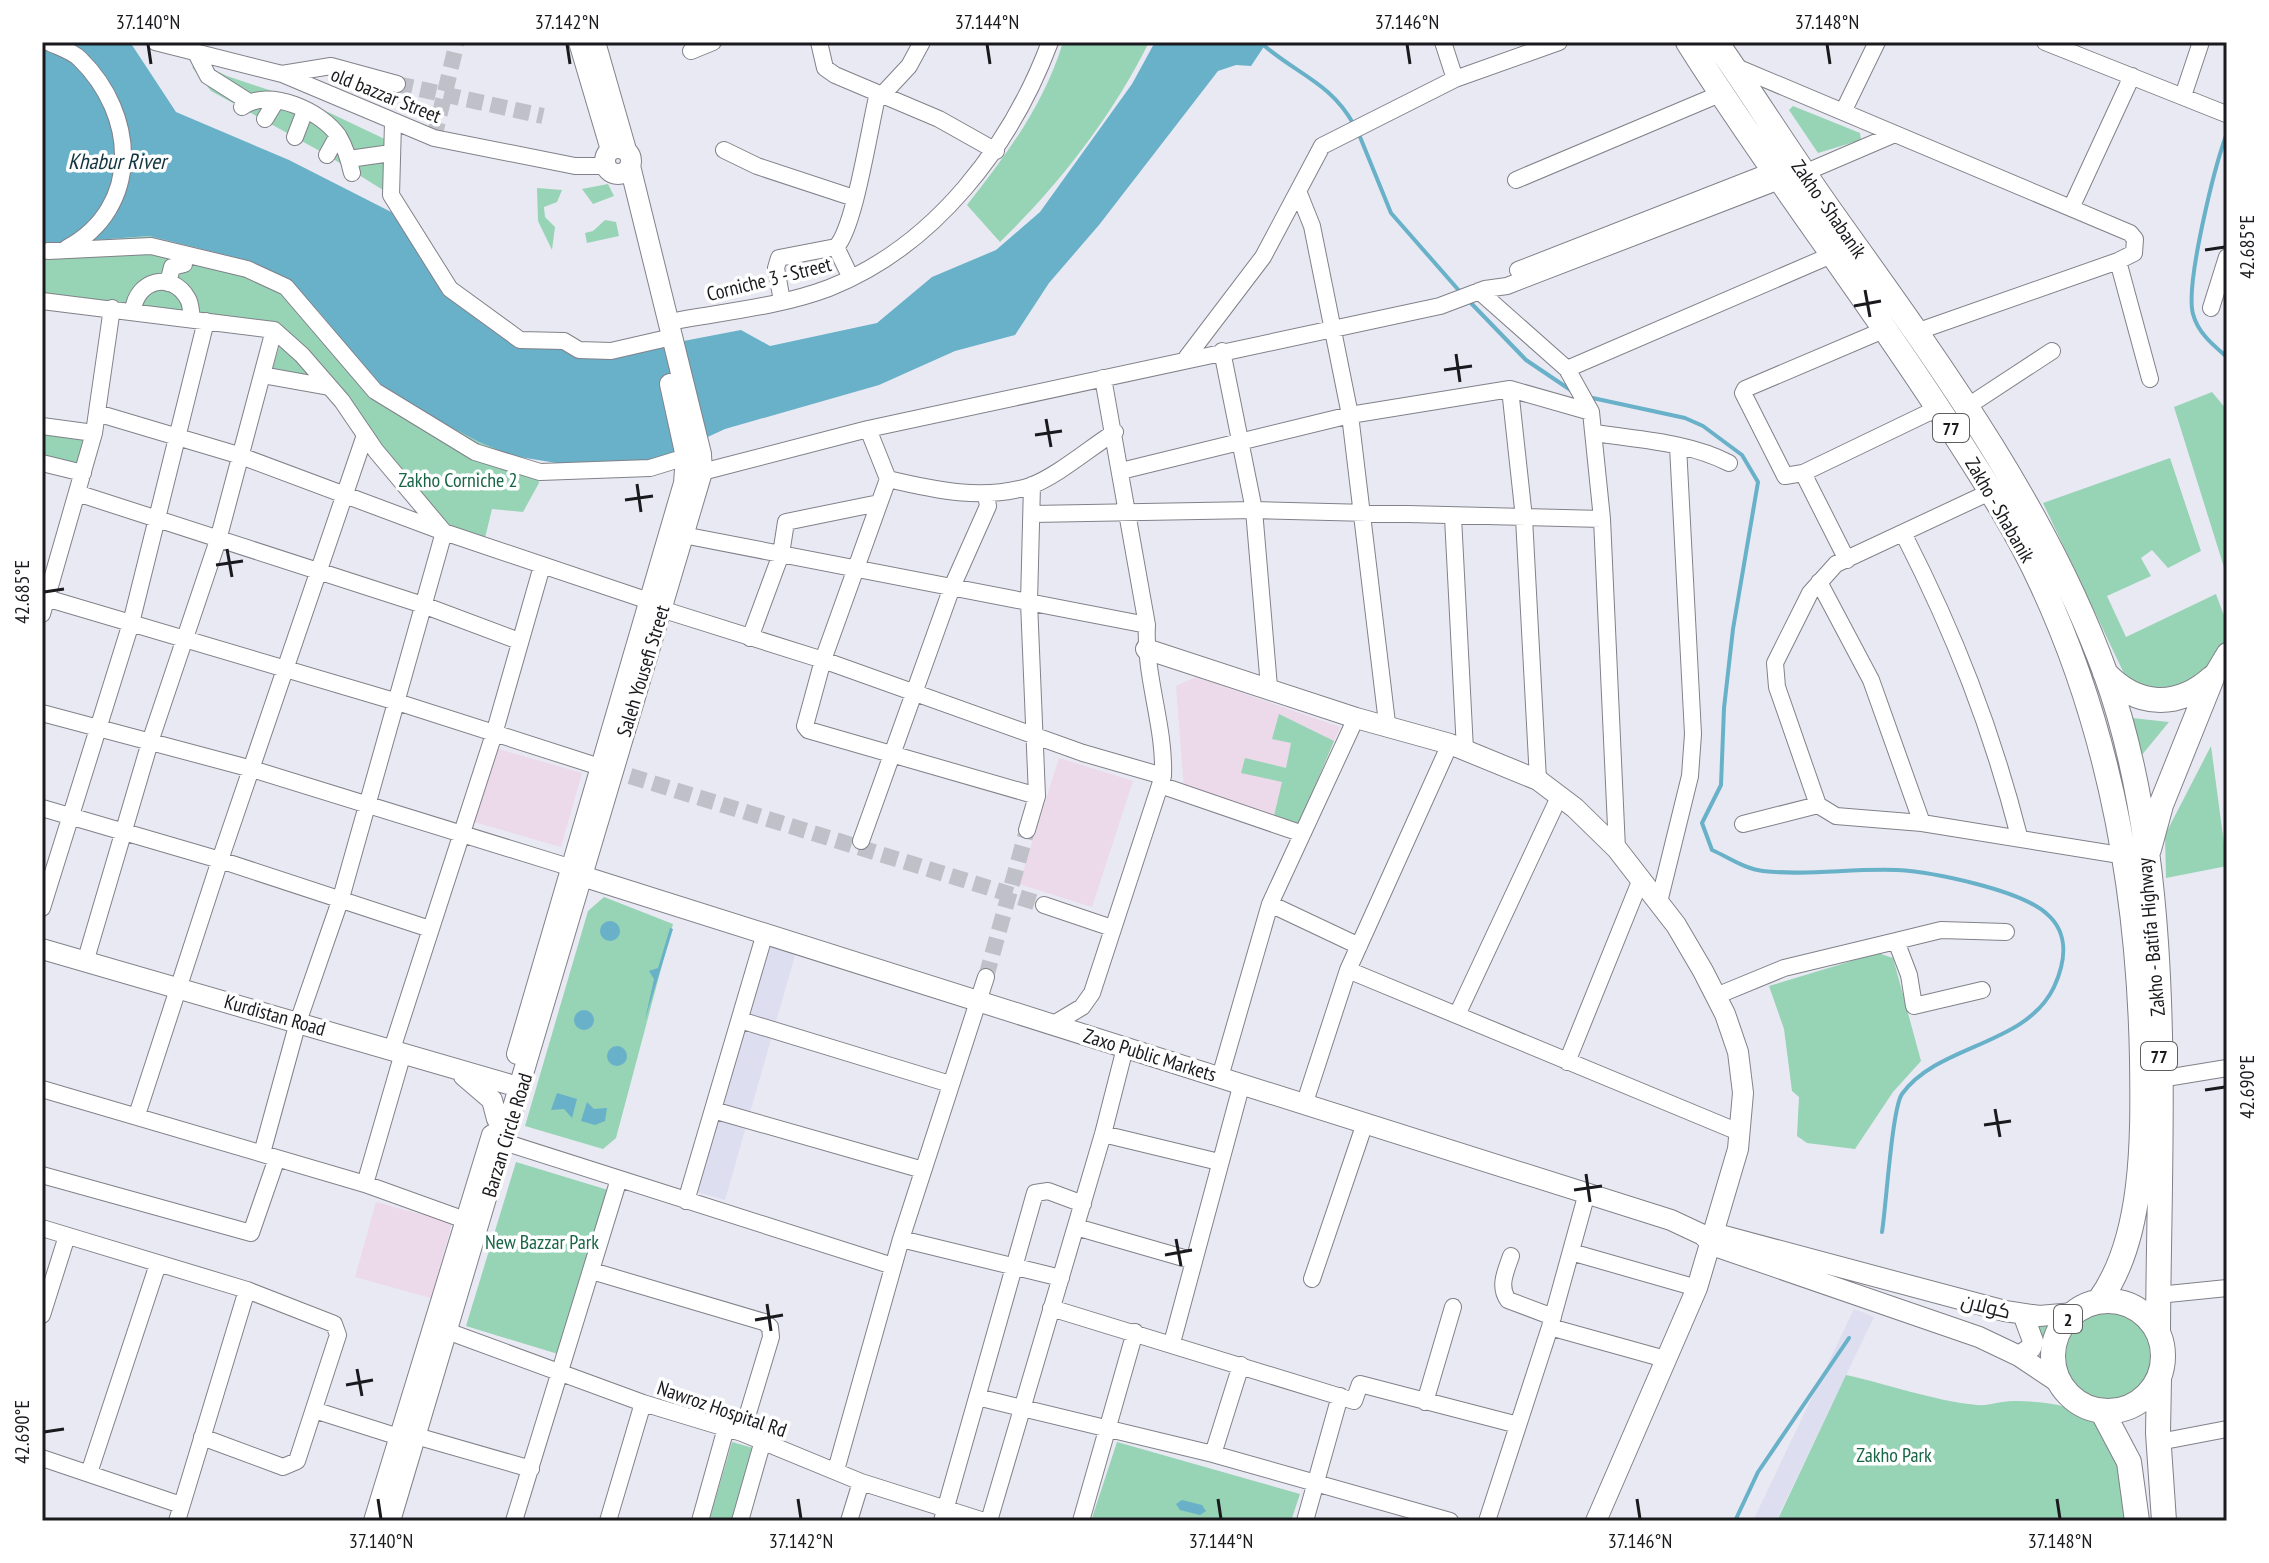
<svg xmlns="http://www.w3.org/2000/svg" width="2269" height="1563" viewBox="0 0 2269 1563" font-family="'PT Sans Narrow',Cairo,sans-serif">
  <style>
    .built { fill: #dddeef }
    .education { fill: #ecd9ea }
    .green { fill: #97d3b5 }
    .water { fill: #68b1c8 }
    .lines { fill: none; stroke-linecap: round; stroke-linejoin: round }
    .stream { stroke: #68b1c8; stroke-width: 4 }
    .minor-tunnel { stroke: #c0c0c8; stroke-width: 16; stroke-dasharray: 16 8; stroke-linecap: butt }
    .minor-casing { stroke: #81818a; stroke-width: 18 }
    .major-casing { stroke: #81818a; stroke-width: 22 }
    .highway-casing { stroke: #81818a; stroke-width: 26 }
    .minor { stroke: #fff; stroke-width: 16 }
    .major { stroke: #fff; stroke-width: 20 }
    .highway { stroke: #fff; stroke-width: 24 }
    .ticks { fill: none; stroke: #1a1a1e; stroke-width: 3 }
    .labels { text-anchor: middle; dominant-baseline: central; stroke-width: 7; stroke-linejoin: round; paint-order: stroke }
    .shield { fill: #fff; stroke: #5f5f62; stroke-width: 2 }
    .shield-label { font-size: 18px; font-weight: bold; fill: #1a1a1e }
    .street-label { font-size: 20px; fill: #1a1a1e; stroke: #fff }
    .park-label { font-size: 20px; fill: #186547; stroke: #fff }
    .water-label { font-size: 22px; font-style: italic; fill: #123540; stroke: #fff }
    .neatline { fill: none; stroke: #1a1a1e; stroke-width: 3 }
    .ticks-label { font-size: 20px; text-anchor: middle; fill: #1a1a1e }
  </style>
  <rect width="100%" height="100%" fill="#e9e9f3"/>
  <path class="built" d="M768,936L798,945L725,1200L694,1191Z
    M1854,1309L1874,1317L1776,1521H1753Z"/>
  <path class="education" d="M1196,677L1340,727L1299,824L1184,788L1176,686Z
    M495,748L582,773L561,847L474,822Z
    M1059,758L1133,781L1092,907L1019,884Z
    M376,1202L452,1223L431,1298L355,1277Z"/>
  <path class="green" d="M1063,42H1149C1113,115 1059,185 1000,242L967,205C1007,154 1044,105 1063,42Z
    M192,67H209L227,76L311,104L391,142V195L327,155L211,91Z
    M1793,106L1860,133L1861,140L1818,153L1789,110Z
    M608,184L614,196L593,204L582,189Z
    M537,188L562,190L557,202L544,207L545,217L555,227L552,250L538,221Z
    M605,220L616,222L619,236L587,243L585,233L593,231Z
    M149,236L250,261L287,281L385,389L479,442L534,462L539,483L523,512L492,509L483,546L444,532L274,330L42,301V244Z
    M279,347L296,354L309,378L272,370Z
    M2212,392L2227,410V577L2174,407Z
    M42,431L85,437L80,469L42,461Z
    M2170,458L2201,551L2168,568L2152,550L2141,558L2151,576L2107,596L2126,637L2216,594L2227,624V641L2205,682L2176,696L2129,684L2043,503Z
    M1279,714L1334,741L1299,824L1274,816L1282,782L1241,773L1245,758L1286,768L1291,743L1272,739Z
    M2132,718L2169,722L2141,756Z
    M2211,746L2227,866L2166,878L2165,835Z
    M604,897L673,924L616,1138L603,1149L525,1126L588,911Z
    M1878,953L1893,958L1921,1061L1893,1092L1855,1149L1807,1143L1797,1136L1799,1097L1792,1091L1784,1029L1769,986Z
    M516,1162L608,1190L558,1354L466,1326Z
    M2065 1357a44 44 0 1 1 88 0a44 44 0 1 1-88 0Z
    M2031,1319L2059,1321C2047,1336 2045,1352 2050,1370L2027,1356Z
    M1846,1375C1888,1384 1934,1401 1977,1405C1989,1406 2001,1401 2013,1401C2107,1402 2119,1435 2128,1521H1777Z
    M732,1442L753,1448L732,1521H709Z
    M1117,1442L1300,1494L1291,1521H1091Z"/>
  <path class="water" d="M42,42H130L176,112L289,160L401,217L447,293L518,344L652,347L741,330L770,346L877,323L932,277L996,250L1040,212L1132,84L1155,42H1267L1251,66L1236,65L1218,71L1099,225L1049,283L1015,335L955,351L879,385L725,429L649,464L588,468L513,456L479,442L384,391L319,312L287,281L250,261L149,236L42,244Z
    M600 931a10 10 0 1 1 20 0a10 10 0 1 1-20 0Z
    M670,928L673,929L645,1020L654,979L649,971L658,968Z
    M574 1020a10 10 0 1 1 20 0a10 10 0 1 1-20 0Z
    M607 1056a10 10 0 1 1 20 0a10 10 0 1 1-20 0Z
    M557,1093L577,1099L572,1118L564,1109L551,1110Z
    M587,1102L594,1109L607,1108L605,1121L595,1125L581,1121Z
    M1182,1500L1202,1505L1206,1511L1200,1515L1180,1510L1176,1504Z"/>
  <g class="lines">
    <path class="stream" d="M1260,42C1294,73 1331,82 1354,125
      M1358,132L1391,213L1462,294
      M2227,133C2215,165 2185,284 2193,314C2198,333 2213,345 2227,357
      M1468,300L1526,360L1572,391
      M1588,397L1685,418L1703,426L1742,455L1758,482L1733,629L1724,708L1721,785L1702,823L1712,850C1728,857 1745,869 1763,871C1806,876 1853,868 1897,870C1933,872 2021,890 2047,914C2070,934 2065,963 2054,987C2026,1046 1938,1044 1902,1094C1892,1108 1886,1208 1882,1232
      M1735,1521L1758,1472L1849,1338"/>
    <path class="minor-tunnel" d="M397,84L543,116
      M434,138L457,42
      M630,776L1044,905
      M986,977L1027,830"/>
    <g class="minor-casing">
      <path id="minor" d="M48,42C58,47 72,51 80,59C137,115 142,207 67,248
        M155,42L282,74L434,138L575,166H606
        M819,42L825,68L835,75L939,119L996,151
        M1443,42L1455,79
        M2045,42L2226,114
        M691,51L713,42
        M196,53L208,76L249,102
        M1734,66L2130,233L2135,239L2134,253L2118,261L1916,332
        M282,74L331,66L397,84
        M882,95L909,66L922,42
        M2183,96L2201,42
        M242,107C269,87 322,111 339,137C345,147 349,160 352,173
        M1843,112L1877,42
        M265,119L276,101
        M393,123L391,195L450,289L520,340L564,341L579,350L611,351L672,337
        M295,137L305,111
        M724,150L757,166L854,198
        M327,155L338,135
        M349,159L391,153
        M1804,173L1895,134
        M1516,180L1720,94
        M1298,191L1312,226L1350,415L1387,723
        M2071,208L2132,76
        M836,247L851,278
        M48,251L151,246L247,269L286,287L375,391L475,452L540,472L650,468L686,457
        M2118,261L2150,379
        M1518,270L1774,170
        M168,283L172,267L184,264V254
        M1479,291L1567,369L1591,412L1602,519L1617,849
        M42,301L274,330L302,355L342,401L376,451L444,532L649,601
        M782,301L776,268L779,258L836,247C855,228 870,124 878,93
        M2211,308L2227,257
        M133,311C136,280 172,270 188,299C191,304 191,313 192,319
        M669,322C721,312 779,307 829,288C935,246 1011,146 1050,42
        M1886,329L1745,389L1743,393L1785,476L1803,473L1938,408
        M1222,351L1254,510L1269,687
        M1187,357L1263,257L1322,146L1455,79L1559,42
        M1567,369L1834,254
        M262,375L329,387
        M1510,389L1524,518L1538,780
        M1965,408L2052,351
        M97,413L238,455L444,532L341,898L298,1022L262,1153
        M42,426L94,433
        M868,429L888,479L823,660L805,726L808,730L1037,796
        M1595,433C1640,440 1688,442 1729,463
        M42,463L83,473
        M1121,471L1350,415L1510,389L1591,412
        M702,472L868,429L1440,306L1485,289L1507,286L1782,180
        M1803,473L1847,560
        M888,479C934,490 984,501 1030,486C1056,477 1091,447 1115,432
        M1992,491L1836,564L1810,593L1775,663L1777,687L1818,805L1836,816L1922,823L2126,856
        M77,493L423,605L519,641
        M1032,514L1254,510L1602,519
        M1453,517L1465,750
        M683,535L1147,625
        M1904,535C1955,635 1991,727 2019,836
        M1819,582L1871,680L1922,823
        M46,598L394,701L600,767
        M661,609L823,660L1083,753L1163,776
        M42,614L94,433L112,308
        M750,638L781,554L786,522L879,503
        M42,713L252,769L569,867
        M1160,785L1300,833
        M42,808L220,860L430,929
        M1743,824L1818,805
        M1027,830L1037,796L1029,602L1032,485
        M861,841L952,587L988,506L986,495
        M1659,902L1690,776L1693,734L1678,446
        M1270,904L1359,946
        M1044,905L1112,928
        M42,908L131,623L206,321
        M1896,941L1941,930L2006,932
        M86,959L150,742L218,540L274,330
        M1348,970L1741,1133
        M1716,996L1784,968L1896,941L1909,975L1914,1006L1982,990
        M1457,1015L1560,795
        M740,1020L950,1084
        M1052,1025L1082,1007L1092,993L1163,776C1165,725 1144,676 1147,625L1103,378
        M392,1049L494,734L542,566
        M1567,1062L1641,879
        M1220,1077L1270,904L1356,718
        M2160,1079L2227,1068
        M42,1089L365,1184L465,1220
        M1305,1102L1348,970L1450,744
        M713,1110L923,1170
        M137,1115L220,860L365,435
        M1103,1134L1219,1162
        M504,1142L893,1266
        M42,1175L251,1233L277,1158
        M365,1184L403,1053
        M686,1201L765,933
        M1076,1227L1194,1261
        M42,1228L247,1290L334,1324L338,1335L297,1461L283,1467L202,1437
        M901,1239L1061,1278
        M1571,1252L1697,1288
        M1511,1256C1506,1271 1498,1286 1508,1300L1553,1317
        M592,1271L764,1322L770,1327L771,1337L742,1433
        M1312,1279L1365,1123
        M2158,1295L2227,1288
        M1051,1308L1354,1401L1360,1384L1518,1425
        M42,1315L67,1236
        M1550,1327L1665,1359
        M447,1331L643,1403L742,1433L861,1482L984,1521
        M1172,1343L1242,1083
        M977,1397L1213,1454L1450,1521
        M1425,1402L1453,1307
        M314,1410L399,1437
        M416,1436L531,1469
        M2159,1442L2227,1429
        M1213,1454L1241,1365
        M42,1458L181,1505
        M836,1470L901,1239L986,977
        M89,1473L158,1264
        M177,1521L247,1290
        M514,1521L619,1179
        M608,1521L643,1403
        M700,1521L726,1428
        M740,1521L762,1444
        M849,1521L861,1482
        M942,1521L1035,1193L1048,1191L1083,1204
        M989,1521L1103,1134L1125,1048
        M1081,1521L1135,1332
        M1305,1521L1340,1396
        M1487,1521L1550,1327L1587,1193"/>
    </g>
    <g class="major-casing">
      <path id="major" d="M579,42L611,150
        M595,42L626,150
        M605 161a13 13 0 1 1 26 0a13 13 0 1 1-26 0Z
        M1146,649L1356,718L1450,744L1538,780L1575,808L1617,849L1676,925L1703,971L1725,1014L1738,1052L1743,1093L1738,1149L1697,1288L1596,1521
        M2212,678L2227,653
        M582,876L1671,1220L1703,1235L1712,1245L1979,1337L2019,1356L2061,1384
        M42,949L508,1084
        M517,1054L684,483L686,457L670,384
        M464,1076L492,1100L497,1119
        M1720,1235L2005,1311L2039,1316L2074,1313
        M2019,1356L2031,1348L2033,1341L2023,1314
        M374,1521L492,1135
        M390,1521L702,472L701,454L630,166"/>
    </g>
    <g class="highway-casing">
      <path id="highway" d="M1688,42C1770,172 1864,293 1947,422C1981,475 2016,528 2042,585C2111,734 2139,896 2142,1059C2143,1136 2145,1238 2099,1301
        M1716,42C1755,98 1791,156 1831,212C1933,355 2044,505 2105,672C2177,869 2159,1123 2158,1331
        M2105,673C2137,707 2177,709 2212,678
        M2149,849L2161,805L2212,678
        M2053 1356a55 55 0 1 1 110 0a55 55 0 1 1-110 0Z
        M2159,1378L2158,1433L2164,1521
        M2102,1411L2129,1462L2137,1521"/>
    </g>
    <use href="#minor" class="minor"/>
    <use href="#major" class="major"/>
    <use href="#highway" class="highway"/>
  </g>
  <path class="ticks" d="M148,44L151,64M567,44L570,64M987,44L990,64M1407,44L1410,64M1827,44L1830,64M2205,250L2225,247M1865,290L1870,317M1854,306L1881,301M1456,354L1460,382M1444,370L1472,366M1046,419L1051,447M1035,435L1062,431M637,484L641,512M625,500L653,496M227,549L232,577M216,565L243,561M44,592L64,589M2205,1090L2225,1087M1995,1109L2000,1137M1984,1125L2011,1121M1586,1174L1590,1202M1574,1190L1602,1186M1176,1239L1181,1266M1165,1255L1192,1250M767,1304L771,1331M755,1320L783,1315M357,1369L362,1396M346,1385L373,1380M44,1432L64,1429M378,1499L381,1519M798,1499L801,1519M1218,1499L1221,1519M1637,1499L1640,1519M2057,1499L2060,1519"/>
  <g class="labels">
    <g class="shield">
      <rect x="1933" y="414" width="36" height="28" rx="6"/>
      <rect x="2141" y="1042" width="36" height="28" rx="6"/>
      <rect x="2054" y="1305" width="28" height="28" rx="6"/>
    </g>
    <g class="shield-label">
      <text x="1951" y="428">77</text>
      <text x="2159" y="1056">77</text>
      <text x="2068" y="1319">2</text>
    </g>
    <g class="street-label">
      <text transform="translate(386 95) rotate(22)">old bazzar Street</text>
      <text transform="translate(1829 209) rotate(55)">Zakho -Shabanik</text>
      <text transform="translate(769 279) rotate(-14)">Corniche 3 - Street</text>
      <text transform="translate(2000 510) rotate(60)">Zakho - Shabanik</text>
      <text transform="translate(643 671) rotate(-73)">Saleh Yousefi Street</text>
      <text transform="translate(2151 937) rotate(-95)">Zakho - Batifa Highway</text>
      <text transform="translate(275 1015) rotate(16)">Kurdistan Road</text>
      <text transform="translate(1150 1055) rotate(17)">Zaxo Public Markets</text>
      <text transform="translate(507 1135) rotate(-73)">Barzan Circle Road</text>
      <text transform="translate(1986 1306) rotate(14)">كولان</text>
      <text transform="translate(722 1409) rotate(19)">Nawroz Hospital Rd</text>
    </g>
    <g class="park-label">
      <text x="458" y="480">Zakho Corniche 2</text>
      <text x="542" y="1242">New Bazzar Park</text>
      <text x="1894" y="1455">Zakho Park</text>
    </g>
    <g class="water-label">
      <text x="117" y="161">Khabur River</text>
    </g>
  </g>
  <rect width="2269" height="1563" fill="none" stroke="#ffffff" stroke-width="88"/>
  <rect x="44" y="44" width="2181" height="1475" class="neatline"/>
  <g class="ticks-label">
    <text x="148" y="29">37.140°N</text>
    <text x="567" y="29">37.142°N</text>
    <text x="987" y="29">37.144°N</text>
    <text x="1407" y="29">37.146°N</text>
    <text x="1827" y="29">37.148°N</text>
    <text transform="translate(2247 247) rotate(-90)" y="7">42.685°E</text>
    <text transform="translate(22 592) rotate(-90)" y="7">42.685°E</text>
    <text transform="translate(2247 1087) rotate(-90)" y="7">42.690°E</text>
    <text transform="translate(22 1432) rotate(-90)" y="7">42.690°E</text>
    <text x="381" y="1548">37.140°N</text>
    <text x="801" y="1548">37.142°N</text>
    <text x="1221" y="1548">37.144°N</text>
    <text x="1640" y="1548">37.146°N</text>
    <text x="2060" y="1548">37.148°N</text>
  </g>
</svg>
